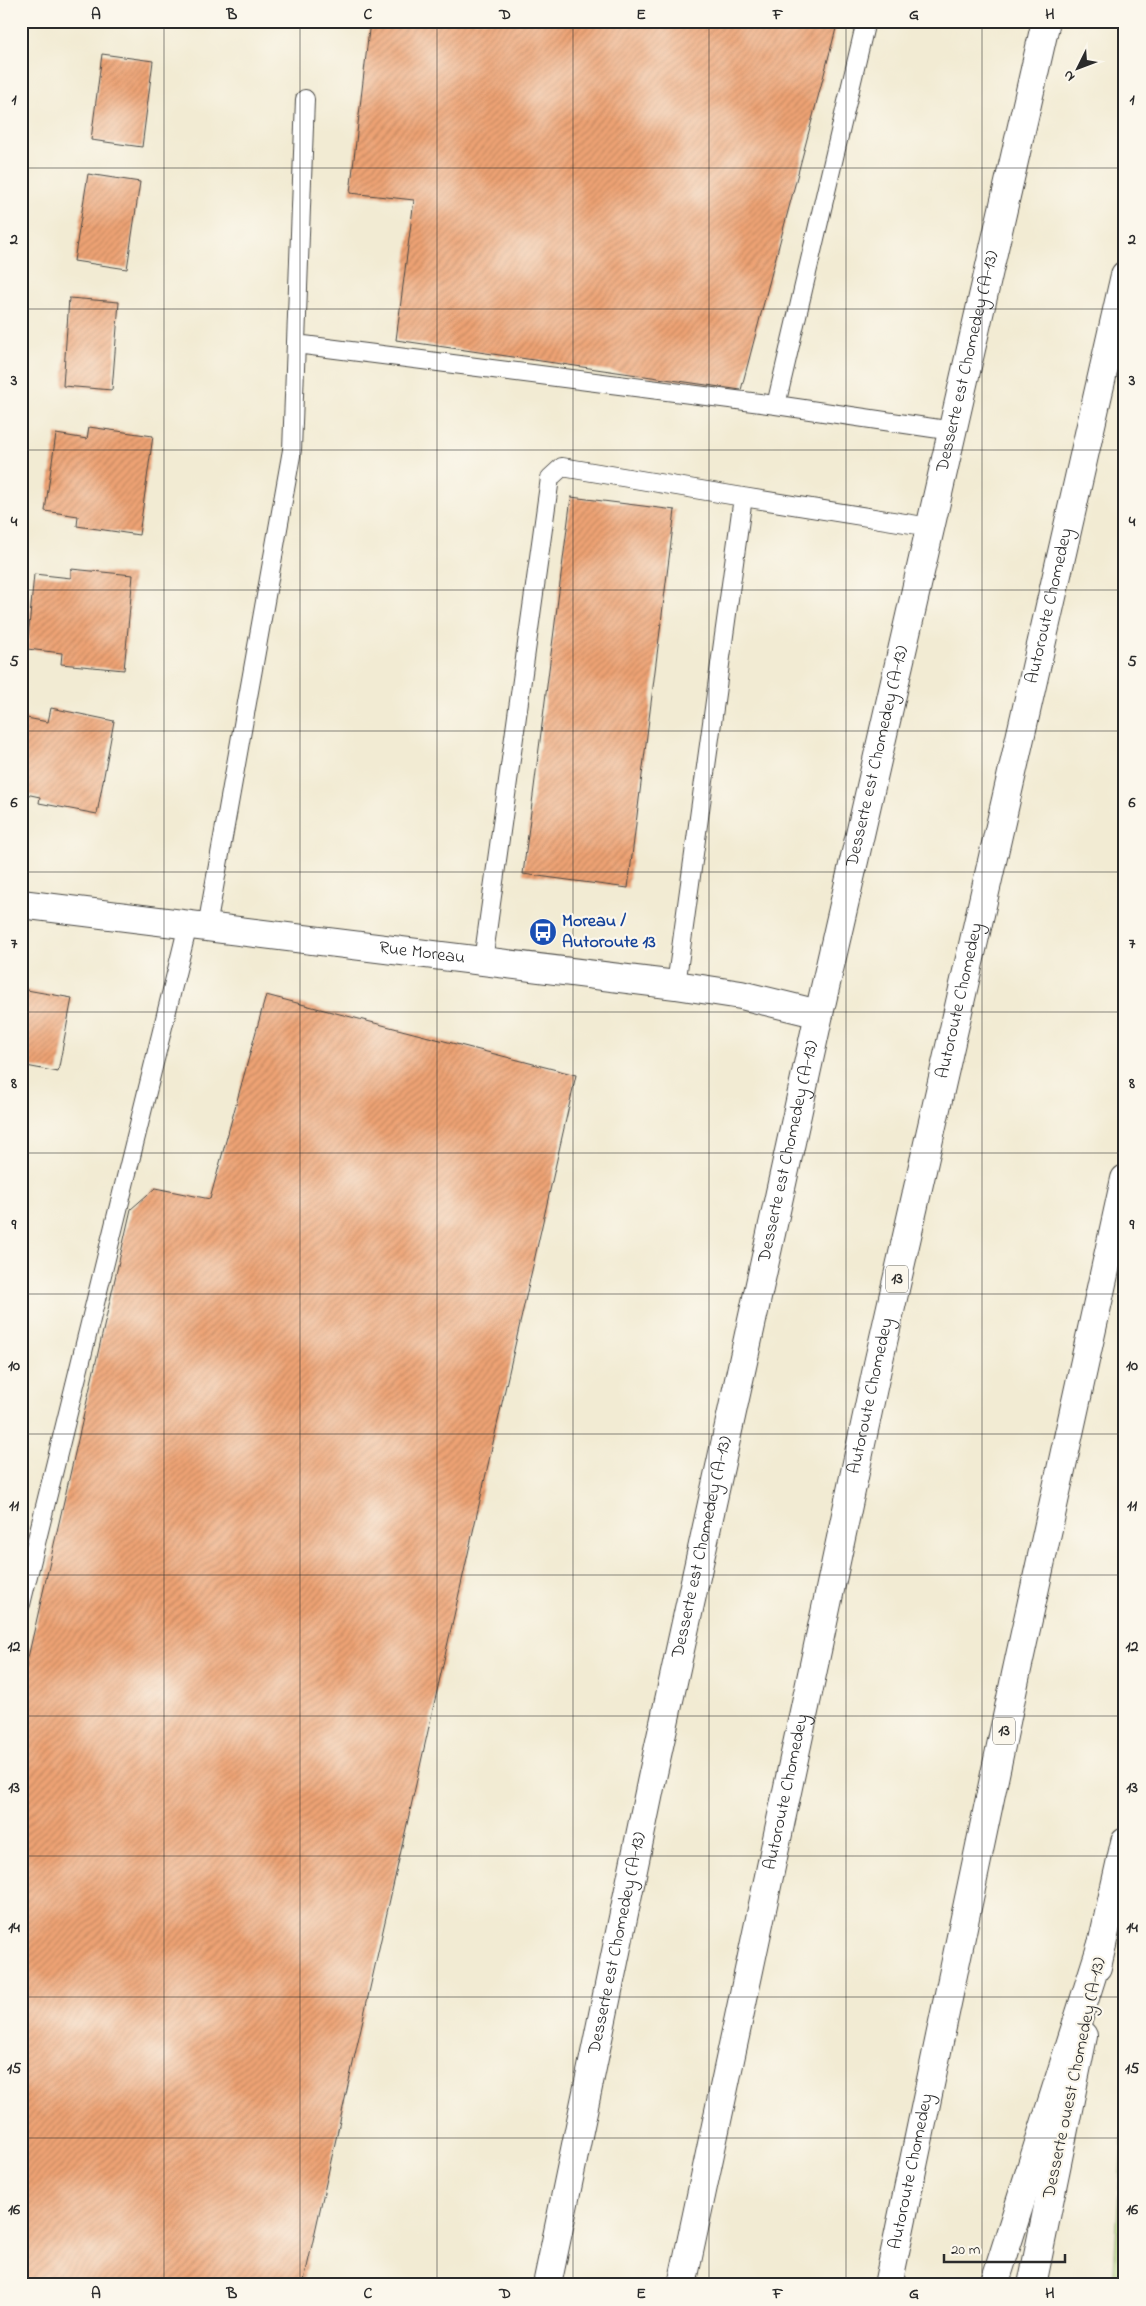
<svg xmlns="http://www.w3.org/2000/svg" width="1146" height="2306" viewBox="0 0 1146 2306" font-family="'Indie Flower',sans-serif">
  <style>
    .grass { fill: url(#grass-tufts); stroke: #6e8054 }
    .building { fill: url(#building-hatch) }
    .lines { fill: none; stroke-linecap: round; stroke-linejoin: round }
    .lane-casing { stroke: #494844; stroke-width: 20 }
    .street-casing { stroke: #494844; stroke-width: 30 }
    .primary-casing { stroke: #494844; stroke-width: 30 }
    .highway-casing { stroke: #494844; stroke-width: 30 }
    .lane { stroke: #fff; stroke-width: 18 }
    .street { stroke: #fff; stroke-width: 28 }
    .primary { stroke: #fff; stroke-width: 28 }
    .highway { stroke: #fff; stroke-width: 28 }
    .grid { fill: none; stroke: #2b2b2b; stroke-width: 1; stroke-opacity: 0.55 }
    .labels { text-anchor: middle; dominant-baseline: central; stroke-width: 4.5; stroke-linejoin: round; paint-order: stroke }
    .shield { fill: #fbf7ec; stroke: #696865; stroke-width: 1 }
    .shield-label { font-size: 16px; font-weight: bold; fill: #2b2b2b }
    .street-label { font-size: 18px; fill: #2b2b2b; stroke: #fbf7ec }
    .transit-label { font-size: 18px; font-weight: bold; fill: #164399; stroke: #fbf7ec; text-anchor: start }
    .neatline { fill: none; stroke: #2b2b2b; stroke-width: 2 }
    .grid-label { font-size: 16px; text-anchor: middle; font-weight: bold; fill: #2b2b2b }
  </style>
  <defs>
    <pattern id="grass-tufts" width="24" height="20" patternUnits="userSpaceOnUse" patternTransform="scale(1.25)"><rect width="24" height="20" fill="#b0d47c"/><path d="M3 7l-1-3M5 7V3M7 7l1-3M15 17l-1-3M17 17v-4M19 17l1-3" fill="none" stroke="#98b66b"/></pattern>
    <pattern id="building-hatch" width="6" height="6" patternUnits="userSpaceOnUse" patternTransform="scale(1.25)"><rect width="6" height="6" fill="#eea374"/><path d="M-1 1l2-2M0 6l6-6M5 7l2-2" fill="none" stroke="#c1855f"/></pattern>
  </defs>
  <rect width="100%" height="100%" fill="#fbf7ec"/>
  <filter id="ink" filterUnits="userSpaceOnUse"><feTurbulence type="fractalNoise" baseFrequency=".02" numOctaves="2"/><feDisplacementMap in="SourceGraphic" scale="10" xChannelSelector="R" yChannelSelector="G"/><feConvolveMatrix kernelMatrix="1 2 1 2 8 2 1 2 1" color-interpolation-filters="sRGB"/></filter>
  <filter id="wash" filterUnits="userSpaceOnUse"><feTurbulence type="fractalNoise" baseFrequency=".0096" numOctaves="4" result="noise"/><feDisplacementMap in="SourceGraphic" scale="20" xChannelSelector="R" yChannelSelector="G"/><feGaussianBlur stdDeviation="1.12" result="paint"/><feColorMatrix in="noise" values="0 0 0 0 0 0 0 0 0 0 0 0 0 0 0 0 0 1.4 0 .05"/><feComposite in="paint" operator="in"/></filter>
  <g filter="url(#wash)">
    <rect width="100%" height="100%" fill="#f2ebd3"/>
    <path class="grass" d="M1125,2102V2285H1113L1124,2106Z"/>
    <g id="blocks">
      <path class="building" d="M111,21H159L158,28Z
        M370,21H838L741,390L396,340L414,200L350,193Z
        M102,54L153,61L142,147L91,140Z
        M88,174L140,182L127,269L74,261Z
        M69,298L119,302L112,390L63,386Z
        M89,427L153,436L139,535L77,526L78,516L45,511L56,434L87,439Z
        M571,497L675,510L628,888L523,874Z
        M71,569L133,575L124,670L61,664L62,653L27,649L34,574L71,578Z
        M51,708L114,721L97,814L39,803L40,797L21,793V717L48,722Z
        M21,989L72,998L58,1072L21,1065Z
        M266,995L576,1075L303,2285H21V1688L131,1209L155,1188L210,1199Z"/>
    </g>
  </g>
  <g filter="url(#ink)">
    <use href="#blocks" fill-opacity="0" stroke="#494844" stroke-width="1"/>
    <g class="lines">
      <g class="lane-casing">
        <path id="lane" d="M866,21L776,405L953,431
          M296,344L776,405
          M207,927L292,450L305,99
          M483,961L550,478L562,467L743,497
          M676,985L743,497L930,527
          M21,1604L188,925"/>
      </g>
      <g class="street-casing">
        <g id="street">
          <path id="s1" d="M21,904L676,985L741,995L819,1014"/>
        </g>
      </g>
      <g class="primary-casing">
        <g id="primary">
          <path d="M1097,1967L1125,1842"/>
          <path id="s2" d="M547,2285L652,1778L819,1014L1046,21"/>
          <path d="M1032,2285L1083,2036"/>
        </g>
      </g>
      <g class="highway-casing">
        <g id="highway">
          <path id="s3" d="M682,2285L878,1364L1125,275"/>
          <path id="s4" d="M888,2285L1016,1674L1125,1179"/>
          <path d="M994,2285L1102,1944"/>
        </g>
      </g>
      <use href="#lane" class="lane"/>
      <use href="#street" class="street"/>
      <use href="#primary" class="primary"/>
      <use href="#highway" class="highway"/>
    </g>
  </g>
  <path class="grid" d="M164,21V2285M300,21V2285M437,21V2285M573,21V2285M709,21V2285M846,21V2285M982,21V2285M21,168H1125M21,309H1125M21,450H1125M21,590H1125M21,731H1125M21,872H1125M21,1012H1125M21,1153H1125M21,1294H1125M21,1434H1125M21,1575H1125M21,1716H1125M21,1856H1125M21,1997H1125M21,2138H1125"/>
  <defs>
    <g id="bus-disc" transform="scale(1.4375)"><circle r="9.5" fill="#1a4fb4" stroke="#fbf7ec"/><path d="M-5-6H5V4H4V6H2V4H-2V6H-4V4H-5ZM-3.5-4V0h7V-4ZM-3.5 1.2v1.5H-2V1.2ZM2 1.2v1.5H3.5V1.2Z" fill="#fff"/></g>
  </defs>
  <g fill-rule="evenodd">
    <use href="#bus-disc" x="543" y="932"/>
  </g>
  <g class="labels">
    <g class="shield">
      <rect x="886" y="1265.5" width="22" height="27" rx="4"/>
      <rect x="993" y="1717.5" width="22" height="27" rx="4"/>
    </g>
    <g class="shield-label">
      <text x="897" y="1279">13</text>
      <text x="1004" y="1731">13</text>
    </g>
    <g class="street-label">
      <text stroke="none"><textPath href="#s2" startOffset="1969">Desserte est Chomedey (A-13)</textPath></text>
      <text stroke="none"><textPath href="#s3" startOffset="1719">Autoroute Chomedey</textPath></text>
      <text stroke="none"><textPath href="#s2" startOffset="1564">Desserte est Chomedey (A-13)</textPath></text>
      <text stroke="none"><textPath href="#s1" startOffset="404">Rue Moreau</textPath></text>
      <text stroke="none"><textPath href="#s3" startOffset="1314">Autoroute Chomedey</textPath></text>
      <text stroke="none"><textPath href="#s2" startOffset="1159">Desserte est Chomedey (A-13)</textPath></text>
      <text stroke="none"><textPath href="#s3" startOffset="909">Autoroute Chomedey</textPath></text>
      <text stroke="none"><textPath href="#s2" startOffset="754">Desserte est Chomedey (A-13)</textPath></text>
      <text stroke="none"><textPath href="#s3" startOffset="504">Autoroute Chomedey</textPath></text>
      <text stroke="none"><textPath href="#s2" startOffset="349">Desserte est Chomedey (A-13)</textPath></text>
      <text transform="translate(1075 2078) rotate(-78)">Desserte ouest Chomedey (A-13)</text>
      <text stroke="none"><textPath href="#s4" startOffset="116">Autoroute Chomedey</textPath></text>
    </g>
    <g class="transit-label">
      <text x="562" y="922">Moreau /<tspan x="562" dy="21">Autoroute 13</tspan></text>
    </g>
  </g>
  <rect width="1146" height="2306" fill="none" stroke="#fbf7ec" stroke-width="55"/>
  <g transform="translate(1078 68) rotate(228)" stroke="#fbf7ec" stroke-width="4" paint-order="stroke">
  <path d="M0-4L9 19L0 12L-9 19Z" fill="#2b2b2b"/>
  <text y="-8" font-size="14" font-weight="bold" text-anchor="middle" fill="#2b2b2b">N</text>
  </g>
  <path d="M944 2254v8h121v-8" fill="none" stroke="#2b2b2b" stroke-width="2.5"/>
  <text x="951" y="2254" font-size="15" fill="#2b2b2b" stroke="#fbf7ec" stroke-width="4" paint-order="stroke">20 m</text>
  <rect x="28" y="28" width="1090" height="2250" class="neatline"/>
  <g class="grid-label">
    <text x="96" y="19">A</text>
    <text x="232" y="19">B</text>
    <text x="368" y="19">C</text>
    <text x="505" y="19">D</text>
    <text x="641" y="19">E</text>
    <text x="778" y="19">F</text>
    <text x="914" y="19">G</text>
    <text x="1050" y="19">H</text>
    <text x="14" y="104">1</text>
    <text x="1132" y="104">1</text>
    <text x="14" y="244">2</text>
    <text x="1132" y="244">2</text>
    <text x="14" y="385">3</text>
    <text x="1132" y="385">3</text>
    <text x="14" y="526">4</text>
    <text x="1132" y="526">4</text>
    <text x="14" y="666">5</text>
    <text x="1132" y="666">5</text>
    <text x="14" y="807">6</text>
    <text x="1132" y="807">6</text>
    <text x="14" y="948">7</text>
    <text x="1132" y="948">7</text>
    <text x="14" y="1088">8</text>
    <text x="1132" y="1088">8</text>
    <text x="14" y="1229">9</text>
    <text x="1132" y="1229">9</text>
    <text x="14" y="1370">10</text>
    <text x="1132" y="1370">10</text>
    <text x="14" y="1510">11</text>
    <text x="1132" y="1510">11</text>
    <text x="14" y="1651">12</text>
    <text x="1132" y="1651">12</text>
    <text x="14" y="1792">13</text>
    <text x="1132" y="1792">13</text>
    <text x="14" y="1932">14</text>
    <text x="1132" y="1932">14</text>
    <text x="14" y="2073">15</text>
    <text x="1132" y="2073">15</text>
    <text x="14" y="2214">16</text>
    <text x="1132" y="2214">16</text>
    <text x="96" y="2298">A</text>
    <text x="232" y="2298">B</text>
    <text x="368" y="2298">C</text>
    <text x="505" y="2298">D</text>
    <text x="641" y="2298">E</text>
    <text x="778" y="2298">F</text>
    <text x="914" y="2298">G</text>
    <text x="1050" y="2298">H</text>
  </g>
</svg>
